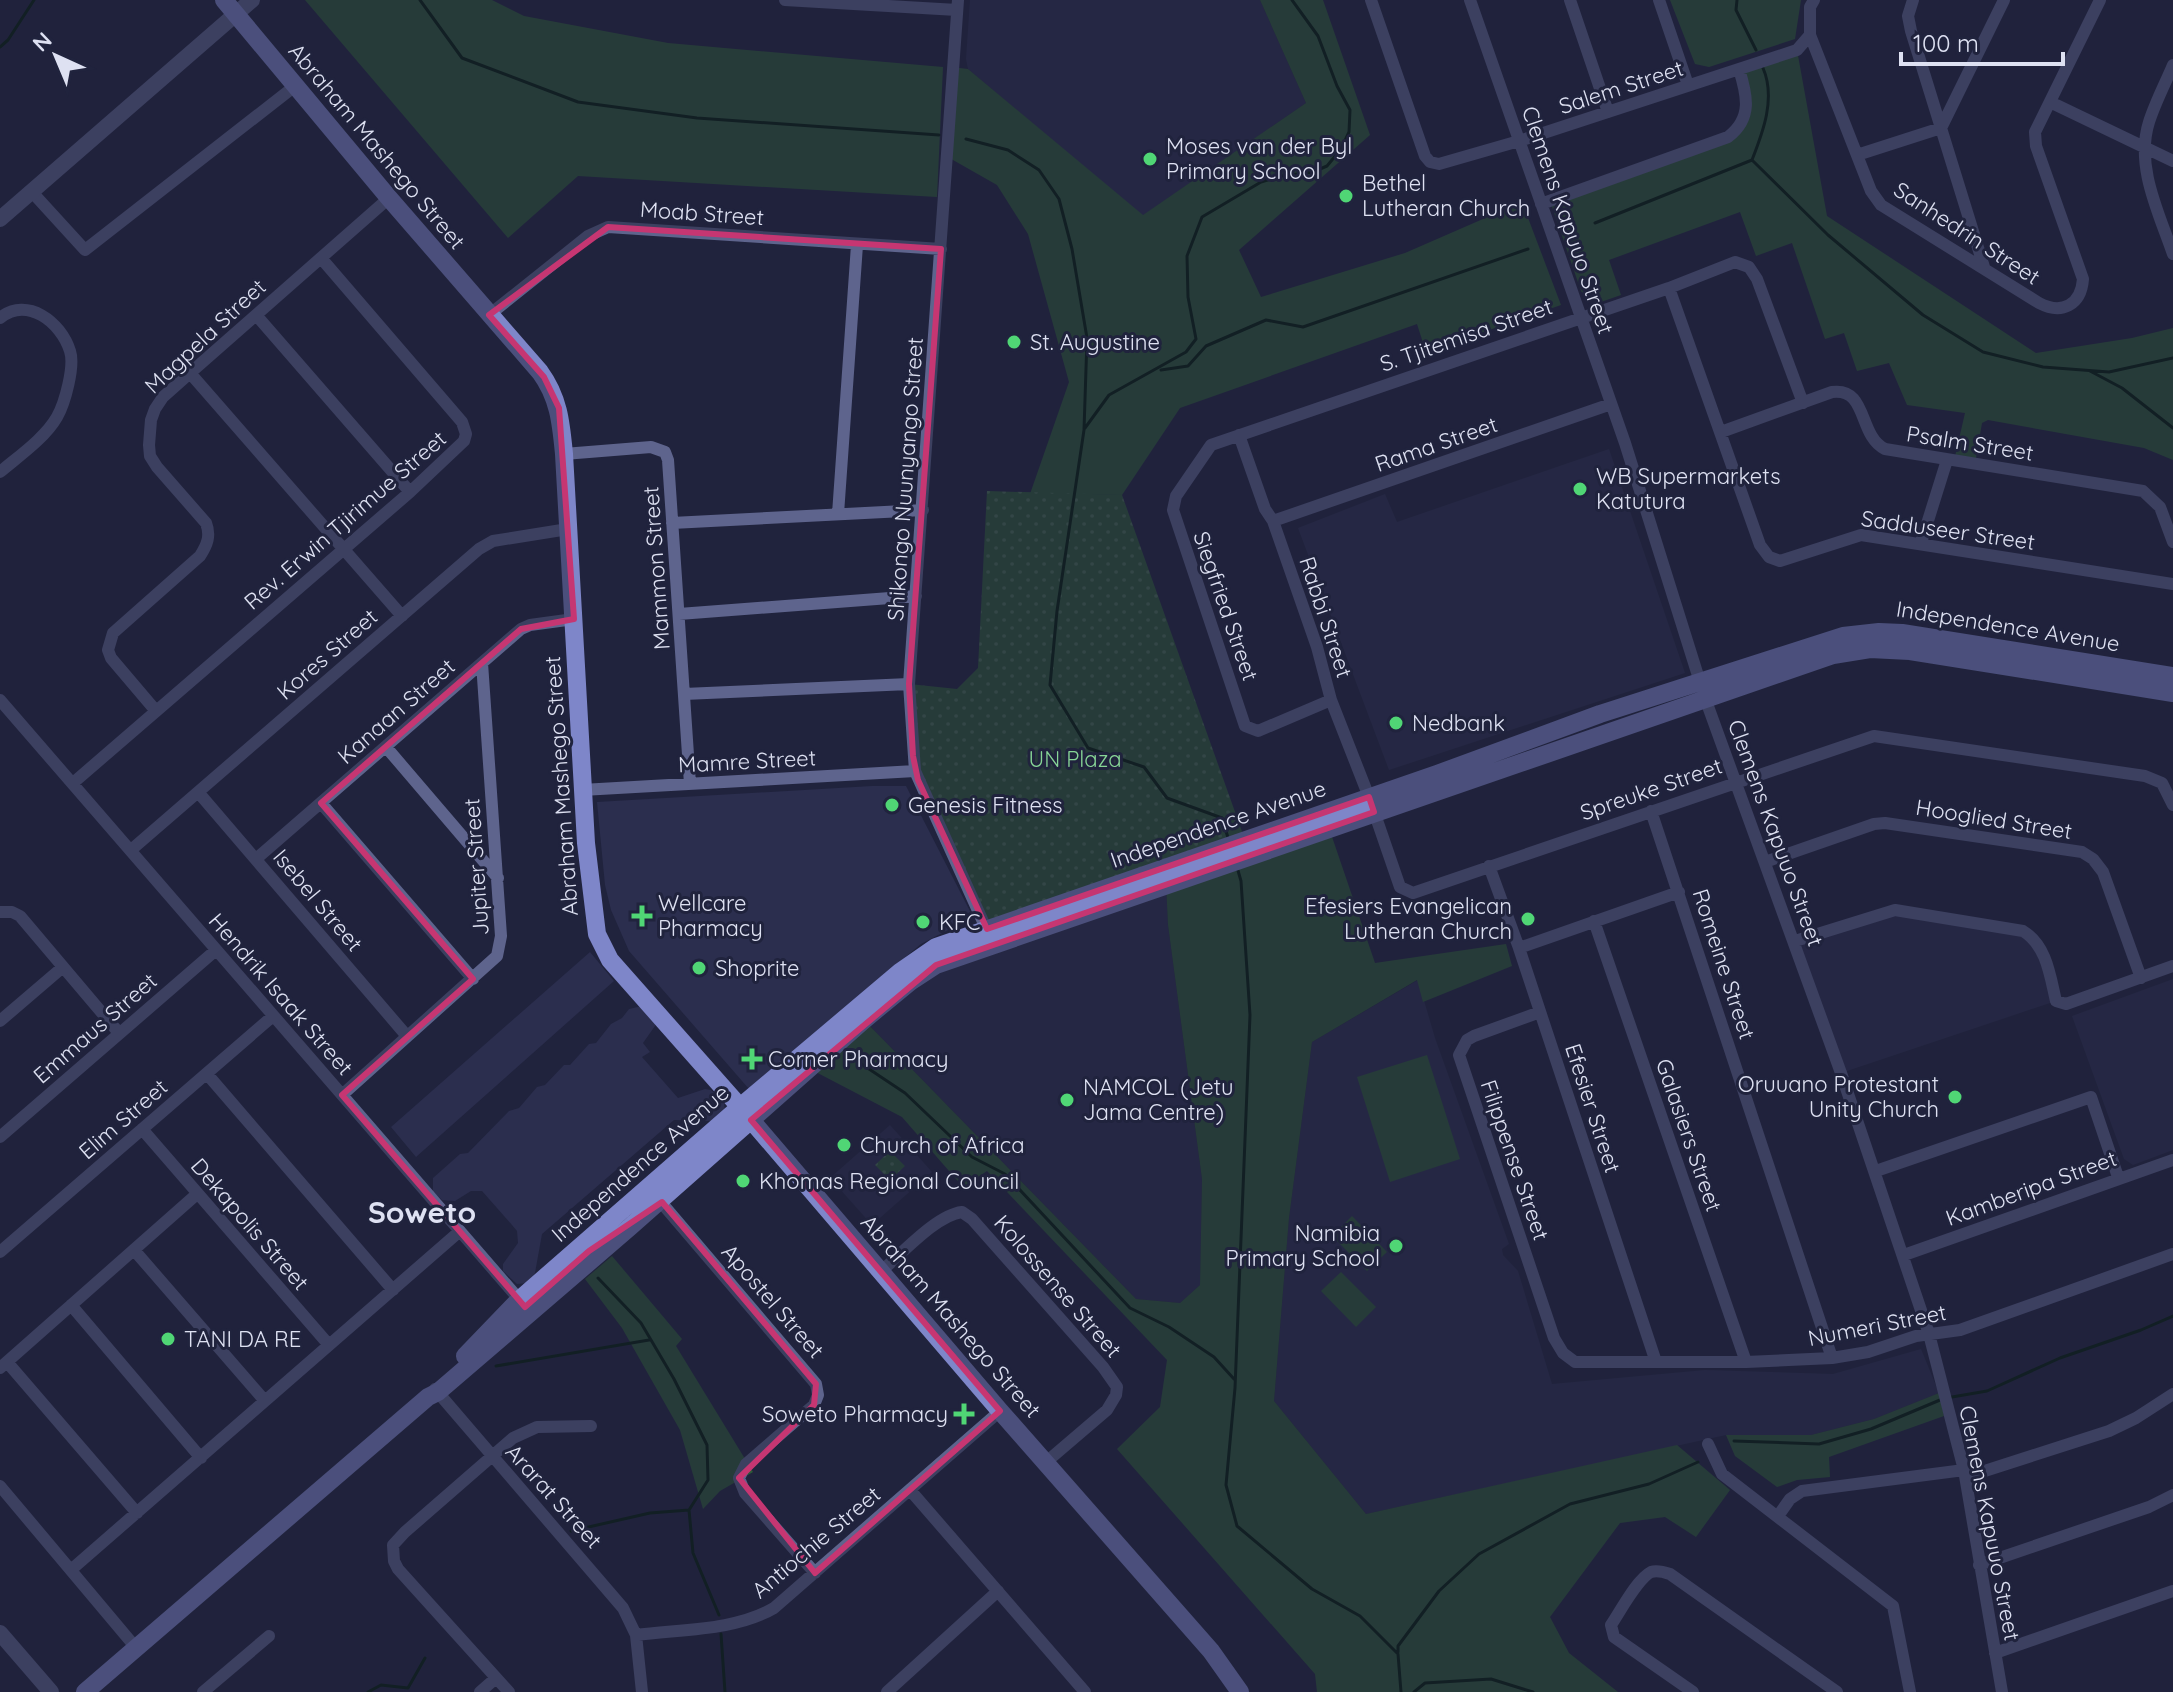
<svg xmlns="http://www.w3.org/2000/svg" width="2173" height="1692" viewBox="0 0 2173 1692" font-family="Quicksand,sans-serif">
  <style>
    .built { fill: #2b2e4e }
    .grass { fill: #2d5a37 }
    .park { fill: url(#park-dots) }
    .lines { fill: none; stroke-linecap: round; stroke-linejoin: round }
    .stream { stroke: #011c08; stroke-width: 3 }
    .minor { stroke: #5e648d; stroke-width: 12 }
    .tertiary { stroke: #5e648d; stroke-width: 16 }
    .secondary { stroke: #7e86c9; stroke-width: 18 }
    .marked { fill: none; stroke: #c63672; stroke-width: 6; stroke-linejoin: round }
    .poi-dot { fill: #50d675; stroke: #20233d; stroke-width: 3 }
    .labels { text-anchor: middle; dominant-baseline: central; stroke-width: 6; stroke-linejoin: round; paint-order: stroke }
    .street-label { font-size: 22px; fill: #dee1f2; stroke: #20233d }
    .poi-label { font-size: 22px; fill: #dee1f2; stroke: #20233d; text-anchor: start }
    .park-label { font-size: 22px; fill: #87d596; stroke: #20233d }
    .district-label { font-size: 30px; font-weight: bold; fill: #dee1f2; stroke: #20233d }
  </style>
  <defs>
    <pattern id="park-dots" width="8" height="8" patternUnits="userSpaceOnUse" patternTransform="scale(2)"><rect width="8" height="8" fill="#2d5a37"/><path d="M2 2h.1M6 6h.1" fill="none" stroke="#4b7154" stroke-width="1.8" stroke-linecap="round"/></pattern>
  </defs>
  <rect width="100%" height="100%" fill="#20233d"/>
  <path class="built" d="M970,0H1260L1306,103L1142,216L968,69L966,59Z
    M1609,449L1685,673L1389,770L1298,528L1385,494L1397,522Z
    M872,786H906L973,917L921,944L749,1089L629,951L611,910L605,885L597,802Z
    M1166,884L1168,925L1202,1179L1200,1285L1180,1303L1136,1299L865,1021L911,983Z
    M1884,911L2028,934L2056,1001L1841,1073L1795,941Z
    M590,952L614,981L416,1157L391,1127Z
    M2173,979V1150L2133,1165L2124,1159L2072,1016Z
    M1418,980L1435,1038L1509,1244L1502,1249L1503,1255L1518,1271L1552,1384L1705,1370L1833,1374L1921,1349L1939,1393L1874,1419L1811,1435H1726L1366,1514L1274,1401L1289,1218L1312,1042Z
    M642,1006L655,1021V1026L643,1043L650,1052L642,1057L678,1098L705,1089L711,1090L724,1102L725,1112L714,1121L674,1120L542,1234L535,1273L528,1283L517,1284L503,1271V1264L518,1243L517,1231L512,1225L482,1191H471L455,1201L442,1200L433,1192V1178L460,1154L468,1153L509,1111L519,1108L537,1087L545,1085L564,1065H570L589,1044L596,1043L611,1024L622,1018L629,1009Z
    M890,1125L932,1172L872,1225L830,1178Z"/>
  <path class="grass" d="M305,0H492L524,16L668,43L943,67L937,197L578,176L508,238Z
    M1260,0H1323L1370,135L1239,250L1261,297L1405,253L1522,202L1561,305L1426,352L1417,324L1180,408L1122,495L1030,494L1069,382L1028,234L997,185L946,156L951,67L968,69L1143,215L1306,103Z
    M1670,0H1801L1795,39L1709,67L1695,64Z
    M1797,50L1827,216L2036,353L2132,338L2173,328V460L2144,448L1988,420L1982,423L1975,464L1954,461L1965,413L1907,405L1889,363L1857,371L1844,333L1825,339L1792,243L1756,256L1740,212L1609,260L1621,295L1598,303L1588,299L1581,291L1550,201L1728,137L1744,118L1739,69Z
    M1329,828L1375,963L1506,944L1512,966L1423,1002L1417,980L1312,1042L1289,1218L1274,1401L1366,1514L1677,1445L1730,1490L1696,1537L1665,1517L1620,1523L1550,1617L1569,1653L1618,1692H1317L1315,1674L1117,1449L1160,1407L1167,1360L987,1171L963,1187L902,1117L810,1069L865,1021L1136,1299L1180,1303L1200,1285L1202,1179L1168,925L1166,884Z
    M1427,1055L1460,1159L1390,1182L1357,1077Z
    M1352,1216L1387,1252L1367,1271L1332,1236Z
    M612,1256L682,1339L676,1346L753,1472L720,1491L703,1509L680,1430L622,1328L585,1279Z
    M1341,1272L1376,1307L1356,1327L1321,1291Z
    M1939,1393L1944,1416L1829,1457L1830,1477L1797,1480L1777,1487L1735,1456L1726,1435H1811L1874,1419Z"/>
  <path class="park" d="M987,491L1122,495L1245,840L987,929L918,780L909,684L957,689L978,668Z
    M890,1151L905,1166L890,1180L875,1165Z"/>
  <g class="lines">
    <path class="stream" d="M420,0L462,58L578,102L697,118L939,135
      M1737,0L1736,10L1756,50
      M0,47L8,40L34,0
      M966,139L1008,150L1039,170L1059,199L1072,249L1087,338L1084,430L1057,611L1050,685L1088,748L1144,767L1167,798L1222,818L1229,841
      M1752,160L1828,235L1923,315L1983,352L2043,367L2109,372L2173,358
      M1595,223L1752,160C1763,132 1776,98 1763,68
      M1161,370L1188,366L1206,346L1266,320L1303,327L1528,249
      M2090,371L2122,388L2173,428
      M1085,428L1109,395L1186,352L1196,339L1188,297L1187,256L1202,217L1261,182L1281,176L1313,172L1327,166L1341,149L1349,132L1350,110L1337,86L1318,36L1292,0
      M1237,867L1241,881L1250,1015L1235,1388L1226,1485L1237,1526L1312,1589L1360,1616L1398,1654L1401,1692
      M848,1055L905,1093L972,1157L1005,1174L1130,1308L1169,1327L1214,1357L1234,1379
      M598,1278L641,1323L674,1379L707,1445L708,1480L689,1510L693,1553L719,1615
      M496,1366L649,1340
      M1952,1397L1987,1391L2060,1358L2141,1330L2173,1316
      M1734,1441L1819,1444L1871,1429L1940,1400
      M571,1531L650,1513L689,1510
      M721,1634L725,1692
      M1398,1652V1646L1439,1591L1479,1554L1570,1504L1649,1484L1698,1462
      M368,1692L381,1685L408,1688L425,1658
      M1414,1692L1425,1683L1491,1679L1533,1692"/>
    <path class="minor" d="M785,0L957,10
      M958,0L909,684L915,771L989,935
      M1371,0L1425,156L1430,162L1439,164L1519,141L1797,50L1810,35
      M1470,0L1625,443L1705,698L1841,1073L1929,1334L1964,1470L2002,1692
      M1570,0L1608,112
      M1659,0L1688,85
      M1814,0L1810,7V35L1871,191L1881,205L2039,303C2062,315 2081,305 2083,279L2036,146L2035,132L2100,0
      M1913,0L1908,16L1911,31L1984,267
      M2173,65C2165,84 2155,103 2149,122C2135,166 2159,213 2173,254
      M2050,102L2173,161
      M1857,155L1941,128L2004,0
      M32,192L85,250L295,86
      M1541,204L1728,137C1753,118 1747,95 1739,69
      M1669,288L1760,545L1769,557L1780,561L1861,535L2173,584
      M256,315L410,492
      M489,315L588,236L608,227L941,249
      M0,318C27,296 61,322 70,351C75,366 65,403 57,417C45,438 19,456 0,472
      M190,373L402,616
      M1721,432L1832,392C1868,387 1858,436 1885,449L2143,491L2160,507L2173,542
      M1239,435L1265,509L1273,521L1317,647L1331,700L1369,797L1400,887L1413,893L1874,736L2145,776L2162,783L2173,805
      M564,454L651,447L665,452L668,460L690,784
      M838,514L857,245
      M1273,521L1611,404
      M672,523L923,510
      M1921,543L1947,460
      M679,614L916,596
      M684,694L909,684
      M0,700L524,1305
      M1331,700L1258,731L1245,726L1173,510L1176,496L1211,445L1669,288L1735,262L1749,267L1757,279L1803,403
      M156,711L111,658L108,650L113,633L200,556C207,545 211,536 206,523L157,467L150,456L149,445L151,420L155,409L163,397L190,373L389,198
      M386,747L498,878
      M73,783L410,492L464,441L466,434L462,422L321,258
      M582,790L915,771
      M198,792L406,1035
      M321,803L473,979
      M1651,811L1832,1358
      M131,850L479,549L493,541L568,529
      M256,859L521,629L530,625L574,619
      M1765,862L1874,824L1885,823L2082,852L2093,859L2103,872L2141,978
      M1489,866L1519,948L1656,1362
      M0,912H12L20,916L119,1033
      M1594,921L1746,1362
      M1795,941L1895,910L2023,931C2047,946 2050,976 2056,1001L2066,1004L2173,966
      M1519,948L1679,892
      M1540,1012L1474,1036L1467,1040L1459,1055L1554,1338L1563,1353L1575,1362H1746L1832,1358L1868,1352L1916,1336L1960,1330L2173,1254
      M0,1021L63,967
      M207,1074L393,1290
      M342,1095L497,956L501,936L482,663
      M142,1129L329,1345
      M0,1137L216,950
      M1876,1171L2091,1097L2118,1177
      M660,1201L816,1384L818,1395L814,1405L746,1464L739,1478L745,1493L815,1573
      M134,1250L265,1401
      M0,1252L273,1016
      M1904,1255L2173,1160
      M880,1272C901,1255 936,1215 962,1212L972,1219L1103,1367L1117,1387L1116,1395L1107,1410L1045,1463
      M71,1305L201,1458
      M7,1362L137,1513
      M0,1368L197,1194
      M435,1389L623,1608L636,1635L642,1692
      M1708,1444L1722,1474L1893,1606L1910,1692
      M1966,1477L2109,1431L2136,1418L2173,1394
      M0,1486L137,1649
      M910,1490L1085,1692
      M1778,1516L1790,1499L1802,1491L1964,1470
      M1979,1565L2149,1507L2173,1495
      M72,1569L460,1231
      M636,1635C680,1629 735,1631 774,1608L1000,1411
      M1995,1653L2173,1591
      M203,1692L269,1636
      M480,1692L496,1678
      M509,1692L398,1569L394,1561L393,1545L405,1532L513,1438L537,1427L591,1426
      M887,1692L998,1591
      M1693,1692L1614,1637L1611,1625C1620,1612 1637,1579 1651,1572C1657,1570 1664,1572 1670,1574L1837,1692"/>
    <path class="tertiary" d="M0,219L252,0
      M0,1633L51,1692"/>
    <path class="secondary" d="M224,0L389,198L540,372C559,398 561,423 564,454L586,843L597,934L610,960L740,1107L1000,1411L1211,1651L1240,1692
      M465,1356L519,1300L740,1107L900,972L936,947L1437,774L1600,714L1843,636L1879,632L1902,633L2173,676
      M85,1692L428,1397L438,1392L630,1227L864,1020L910,982L936,965L1833,655L1870,649L1910,651L2173,693"/>
  </g>
  <path d="M0 0H2173V1692H0ZM608,227L941,249L909,684L913,756L918,780L987,929L1369,797L1374,812L936,965L751,1120L1000,1411L815,1573L739,1478L814,1405L816,1384L662,1202L589,1251L525,1307L342,1095L473,979L321,803L521,629L574,619L559,408L544,377L489,315Z" fill="#20233d" fill-opacity=".55" fill-rule="evenodd"/>
  <path class="marked" d="M608,227L941,249L909,684L913,756L918,780L987,929L1369,797L1374,812L936,965L751,1120L1000,1411L815,1573L739,1478L814,1405L816,1384L662,1202L589,1251L525,1307L342,1095L473,979L321,803L521,629L574,619L559,408L544,377L489,315Z"/>
  <g class="poi-dot">
    <circle cx="1150" cy="159" r="8"/>
    <circle cx="1346" cy="196" r="8"/>
    <circle cx="1014" cy="342" r="8"/>
    <circle cx="1580" cy="489" r="8"/>
    <circle cx="1396" cy="723" r="8"/>
    <circle cx="892" cy="805" r="8"/>
    <path d="M638 904h8v8h8v8h-8v8h-8v-8h-8v-8h8z"/>
    <circle cx="1528" cy="919" r="8"/>
    <circle cx="923" cy="922" r="8"/>
    <circle cx="699" cy="968" r="8"/>
    <path d="M748 1047h8v8h8v8h-8v8h-8v-8h-8v-8h8z"/>
    <circle cx="1955" cy="1097" r="8"/>
    <circle cx="1067" cy="1100" r="8"/>
    <circle cx="844" cy="1145" r="8"/>
    <circle cx="743" cy="1181" r="8"/>
    <circle cx="1396" cy="1246" r="8"/>
    <circle cx="168" cy="1339" r="8"/>
    <path d="M960 1402h8v8h8v8h-8v8h-8v-8h-8v-8h8z"/>
  </g>
  <g class="labels">
    <g class="street-label">
      <text transform="translate(1621 87) rotate(-18)">Salem Street</text>
      <text transform="translate(377 146) rotate(50)">Abraham Mashego Street</text>
      <text transform="translate(702 213) rotate(4)">Moab Street</text>
      <text transform="translate(1568 220) rotate(71)">Clemens Kapuuo Street</text>
      <text transform="translate(1967 233) rotate(33)">Sanhedrin Street</text>
      <text transform="translate(1466 335) rotate(-19)">S. Tjitemisa Street</text>
      <text transform="translate(205 336) rotate(-43)">Magpela Street</text>
      <text transform="translate(1970 443) rotate(9)">Psalm Street</text>
      <text transform="translate(1436 444) rotate(-19)">Rama Street</text>
      <text transform="translate(905 479) rotate(-86)">Shikongo Nuunyango Street</text>
      <text transform="translate(345 520) rotate(-41)">Rev. Erwin Tjirimue Street</text>
      <text transform="translate(1948 530) rotate(8)">Sadduseer Street</text>
      <text transform="translate(656 568) rotate(-94)">Mammon Street</text>
      <text transform="translate(1226 606) rotate(71)">Siegfried Street</text>
      <text transform="translate(1326 617) rotate(72)">Rabbi Street</text>
      <text transform="translate(2008 626) rotate(9)">Independence Avenue</text>
      <text transform="translate(327 654) rotate(-41)">Kores Street</text>
      <text transform="translate(396 711) rotate(-41)">Kanaan Street</text>
      <text transform="translate(747 761) rotate(-3)">Mamre Street</text>
      <text transform="translate(561 786) rotate(-94)">Abraham Mashego Street</text>
      <text transform="translate(1651 789) rotate(-19)">Spreuke Street</text>
      <text transform="translate(1994 819) rotate(9)">Hooglied Street</text>
      <text transform="translate(1218 824) rotate(-19)">Independence Avenue</text>
      <text transform="translate(1776 833) rotate(70)">Clemens Kapuuo Street</text>
      <text transform="translate(476 867) rotate(-94)">Jupiter Street</text>
      <text transform="translate(318 900) rotate(50)">Isebel Street</text>
      <text transform="translate(1724 964) rotate(72)">Romeine Street</text>
      <text transform="translate(281 994) rotate(49)">Hendrik Isaak Street</text>
      <text transform="translate(95 1028) rotate(-41)">Emmaus Street</text>
      <text transform="translate(1593 1108) rotate(72)">Efesier Street</text>
      <text transform="translate(123 1119) rotate(-41)">Elim Street</text>
      <text transform="translate(1689 1135) rotate(71)">Galasiers Street</text>
      <text transform="translate(1515 1160) rotate(71)">Filippense Street</text>
      <text transform="translate(640 1163) rotate(-41)">Independence Avenue</text>
      <text transform="translate(2031 1188) rotate(-20)">Kamberipa Street</text>
      <text transform="translate(250 1224) rotate(49)">Dekapolis Street</text>
      <text transform="translate(1058 1286) rotate(49)">Kolossense Street</text>
      <text transform="translate(773 1301) rotate(49)">Apostel Street</text>
      <text transform="translate(951 1316) rotate(49)">Abraham Mashego Street</text>
      <text transform="translate(1877 1325) rotate(-11)">Numeri Street</text>
      <text transform="translate(554 1496) rotate(48)">Ararat Street</text>
      <text transform="translate(1990 1523) rotate(79)">Clemens Kapuuo Street</text>
      <text transform="translate(816 1542) rotate(-40)">Antiochie Street</text>
    </g>
    <g class="poi-label">
      <text x="1166" y="146">Moses van der Byl<tspan x="1166" dy="25">Primary School</tspan></text>
      <text x="1362" y="183">Bethel<tspan x="1362" dy="25">Lutheran Church</tspan></text>
      <text x="1030" y="342">St. Augustine</text>
      <text x="1596" y="476">WB Supermarkets<tspan x="1596" dy="25">Katutura</tspan></text>
      <text x="1412" y="723">Nedbank</text>
      <text x="908" y="805">Genesis Fitness</text>
      <text x="658" y="903">Wellcare<tspan x="658" dy="25">Pharmacy</tspan></text>
      <text x="1512" y="906" text-anchor="end">Efesiers Evangelican<tspan x="1512" dy="25">Lutheran Church</tspan></text>
      <text x="939" y="922">KFC</text>
      <text x="715" y="968">Shoprite</text>
      <text x="768" y="1059">Corner Pharmacy</text>
      <text x="1939" y="1084" text-anchor="end">Oruuano Protestant<tspan x="1939" dy="25">Unity Church</tspan></text>
      <text x="1083" y="1087">NAMCOL (Jetu<tspan x="1083" dy="25">Jama Centre)</tspan></text>
      <text x="860" y="1145">Church of Africa</text>
      <text x="759" y="1181">Khomas Regional Council</text>
      <text x="1380" y="1233" text-anchor="end">Namibia<tspan x="1380" dy="25">Primary School</tspan></text>
      <text x="184" y="1339">TANI DA RE</text>
      <text x="948" y="1414" text-anchor="end">Soweto Pharmacy</text>
    </g>
    <g class="park-label">
      <text x="1075" y="759">UN Plaza</text>
    </g>
    <g class="district-label">
      <text x="422" y="1212">Soweto</text>
    </g>
  </g>
  <g transform="translate(56 56) rotate(316)" stroke="#20233d" stroke-width="6" paint-order="stroke">
  <path d="M0-6L14 30L0 20L-14 30Z" fill="#dee1f2"/>
  <text y="-12" font-size="22" font-weight="bold" text-anchor="middle" fill="#dee1f2">N</text>
  </g>
  <path d="M1901 52v12h162v-12" fill="none" stroke="#dee1f2" stroke-width="4"/>
  <text x="1913" y="52" font-size="24" fill="#dee1f2" stroke="#20233d" stroke-width="6" paint-order="stroke">100 m</text>
</svg>
